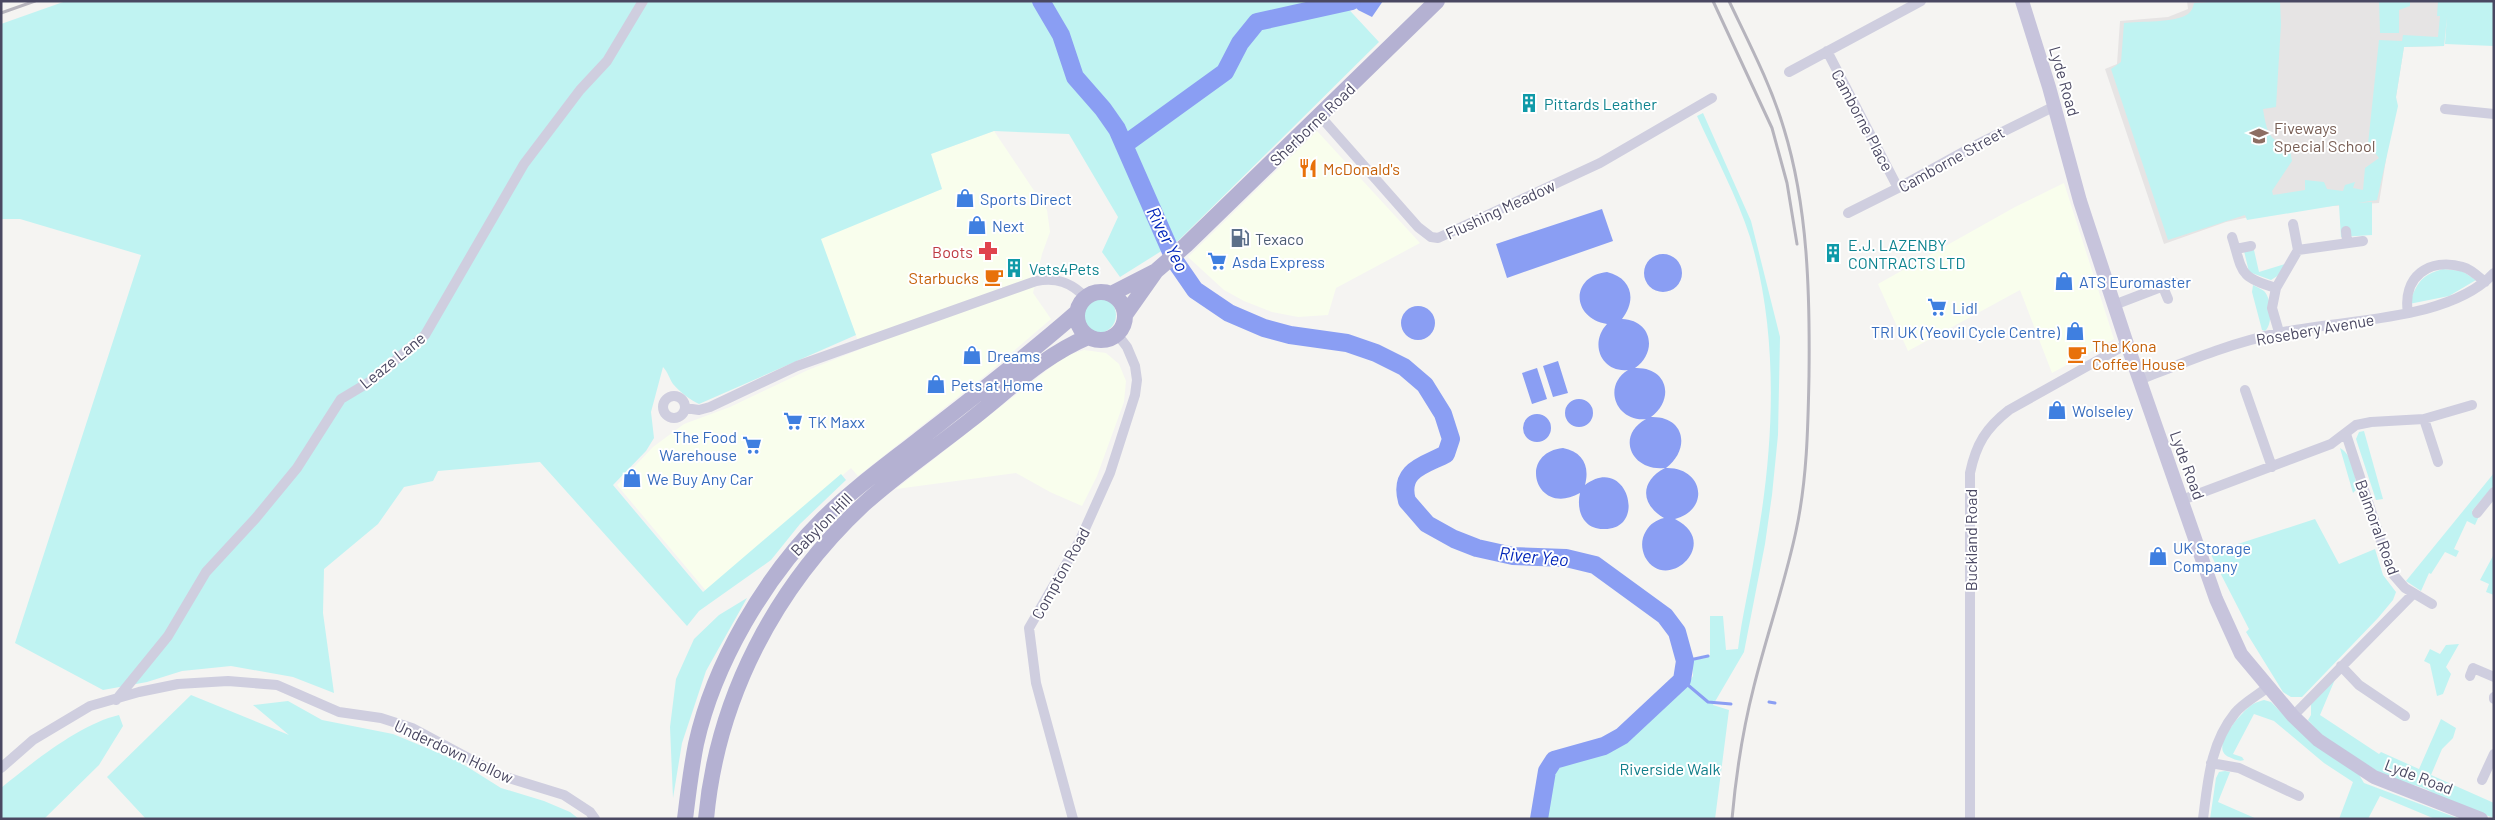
<svg xmlns="http://www.w3.org/2000/svg" width="2495" height="820" viewBox="0 0 2495 820" font-family="Barlow,sans-serif">
  <style>
    .commercial { fill: #f9feed }
    .education { fill: #e6e4e4 }
    .green { fill: #c0f3f2 }
    .water { fill: #8a9ef3 }
    .lines { fill: none; stroke-linecap: round; stroke-linejoin: round }
    .stream { stroke: #8a9ef3; stroke-width: 3 }
    .river { stroke: #8a9ef3; stroke-width: 18 }
    .street { stroke: #cfcedf; stroke-width: 10 }
    .secondary { stroke: #c7c4dc; stroke-width: 14 }
    .primary { stroke: #b4b1d2; stroke-width: 16 }
    .rail { stroke: #b6b4bd; stroke-width: 3 }
    .labels { text-anchor: middle; dominant-baseline: central; stroke-width: 4; stroke-linejoin: round; paint-order: stroke }
    .street-label { font-size: 16px; fill: #4a4862; stroke: #fff }
    .culture-label { font-size: 16px; fill: #0d838f; stroke: #fff; text-anchor: start }
    .education-label { font-size: 16px; fill: #785e54; stroke: #fff; text-anchor: start }
    .food-label { font-size: 16px; fill: #c56008; stroke: #fff; text-anchor: start }
    .shop-label { font-size: 16px; fill: #366cbe; stroke: #fff; text-anchor: start }
    .service-label { font-size: 16px; fill: #4e5e75; stroke: #fff; text-anchor: start }
    .health-label { font-size: 16px; fill: #be3a42; stroke: #fff; text-anchor: end }
    .park-label { font-size: 16px; fill: #117f8b; stroke: #fff }
    .water-label { font-size: 18px; font-style: italic; fill: #0326ba; stroke: #fff }
  </style>
  <rect width="100%" height="100%" fill="#f5f4f2"/>
  <path class="commercial" d="M994,131L1047,210L1050,232L1042,254L1033,293L1051,319L987,374L858,476L851,468L707,592L617,485L653,447L684,424L730,407L808,370L861,349L820,238L942,189L931,154Z
    M1317,131L1420,243L1336,288L1328,315L1298,317L1272,312L1244,301L1224,290L1188,257Z
    M2064,183L2114,339L2052,373L2020,290L1908,351L1878,284L2015,207Z
    M1084,350L1106,353L1119,364L1126,381L1124,402L1097,476L1082,506L1050,492L1016,473L896,489L1065,356Z"/>
  <path class="education" d="M2187,1H2449L2444,46L2404,47L2379,203L2286,209L2226,222L2164,244L2105,69L2117,64L2120,21L2168,17L2188,9Z"/>
  <path class="green" d="M66,1H1341L1379,42L1179,240L1120,277L1102,252L1118,217L1069,134L994,131L931,154L942,189L821,239L856,335L699,404C690,400 680,392 673,384C669,378 668,372 663,367L651,412L654,438L646,451L613,485L703,592L841,474L846,480L800,524L771,560L699,611L687,626L540,462L438,471L433,481L404,487L378,524L324,569L323,613L334,693L293,677L231,666L182,671L147,682L103,690L15,643L141,255L20,219H1V24Z
    M2225,1H2280L2281,24L2276,107L2263,109C2267,133 2268,138 2290,150L2292,161L2272,191L2273,195L2305,190V180L2324,182L2327,189L2343,191L2345,185L2355,182L2353,188L2363,190L2365,168L2379,158L2368,144L2379,40L2402,41L2403,35L2438,37L2440,16H2437L2438,2L2422,1H2494V46L2445,44L2447,15L2444,46L2404,47L2396,97L2398,106L2377,200L2357,203L2372,202V235L2341,237L2339,205L2247,220L2245,215L2168,240L2111,69L2121,62L2124,23C2140,21 2175,23 2188,14C2192,11 2193,7 2194,3Z
    M2379,1H2410V6L2399,10V33H2380Z
    M1703,113L1751,221L1780,337L1778,435L1772,495L1765,544L1744,652L1713,705L1729,710L1715,819H1543L1548,782L1560,760L1598,752L1627,740L1682,692L1693,676L1692,660L1706,658L1710,655V616H1723L1726,650L1738,649C1742,616 1750,585 1755,552C1774,450 1780,338 1750,237C1737,196 1715,156 1697,116Z
    M2254,250L2259,272L2285,264L2282,273L2271,280L2249,272L2244,251Z
    M2443,269L2462,271L2476,280L2449,296L2409,304C2417,284 2420,275 2443,269Z
    M2253,285C2257,287 2261,289 2264,291C2272,299 2273,324 2265,331L2262,330L2252,292Z
    M1080 315a18 18 0 1 1 36 0a18 18 0 1 1-36 0Z
    M2364,431L2383,499L2376,500L2356,439L2359,432Z
    M2340,448C2353,455 2355,476 2357,489L2353,493Z
    M2494,473V485L2472,511L2479,516L2475,525L2467,521L2454,549L2459,551L2456,557L2445,552L2431,574L2429,573L2421,591L2406,581Z
    M2315,519L2339,564L2375,549L2383,575L2396,592L2393,600L2378,618L2302,697H2291L2283,692L2246,632L2249,629L2210,553Z
    M2494,554V595L2486,592L2489,584L2480,580Z
    M747,598L706,671L682,743L673,798L670,727L676,679L694,639L719,615Z
    M2459,644L2446,667L2451,674L2443,694L2437,696L2430,664L2424,661L2430,649L2440,654L2446,645Z
    M2336,677L2320,715L2379,754L2381,752L2419,769L2441,719L2456,728L2453,738L2442,749L2431,775L2494,803V818L2437,798C2428,785 2410,786 2396,780C2365,767 2329,746 2308,720L2311,715V704Z
    M191,695L289,735L253,705L288,701L322,720L393,734L458,761L501,788L544,801L570,812L579,819H146L107,777Z
    M2264,700L2271,702L2293,724L2358,773L2364,783L2460,819H2435L2380,796L2368,819H2339L2353,782L2324,763L2274,721L2254,714L2233,754L2242,757L2244,760C2239,762 2234,759 2229,757C2208,749 2242,711 2253,704C2256,702 2261,701 2264,700Z
    M119,715L123,726L99,765L44,819H1V788C33,762 80,724 119,715Z
    M2225,771L2230,772L2218,802L2257,819H2210L2216,778L2219,772Z"/>
  <path class="water" d="M1351,1H1383L1372,17L1358,10Z
    M1602,209L1613,241L1507,278L1496,244Z
    M1644 273a19 19 0 1 1 38 0a19 19 0 1 1-38 0Z
    M1607,272C1632,278 1637,300 1622,319C1652,320 1658,352 1635,368C1668,367 1675,399 1651,417C1685,416 1691,449 1666,468C1703,467 1711,509 1675,519C1723,543 1666,595 1645,557C1641,548 1641,539 1646,531C1650,524 1656,520 1664,518C1640,504 1640,481 1665,468C1632,472 1615,436 1646,419C1616,422 1602,386 1628,370C1601,373 1589,343 1607,324C1571,318 1570,276 1607,272Z
    M1401 323a17 17 0 1 1 34 0a17 17 0 1 1-34 0Z
    M1558,361L1568,393L1553,397L1543,366Z
    M1537,368L1547,399L1532,404L1522,373Z
    M1565 413a14 14 0 1 1 28 0a14 14 0 1 1-28 0Z
    M1523 428a14 14 0 1 1 28 0a14 14 0 1 1-28 0Z
    M1563,448C1583,452 1590,466 1585,485C1627,453 1649,531 1603,529C1583,529 1576,510 1580,493C1536,518 1516,453 1563,448Z"/>
  <g class="lines">
    <path class="stream" d="M1685,661L1708,656
      M1682,680L1708,702L1731,704
      M1769,702L1775,703"/>
    <path class="river" d="M1041,1L1061,35L1075,77L1103,109L1117,129L1175,261L1195,290L1229,313L1264,328L1290,335L1347,343L1376,353L1404,367L1425,385L1443,414L1451,439L1446,454C1426,465 1398,469 1407,501L1427,524L1454,539L1477,548L1513,556L1566,558L1595,565L1665,616L1677,632L1685,661L1682,680L1622,736L1604,746L1554,760L1547,771L1539,819
      M1124,145L1225,72L1240,43L1257,22L1352,1"/>
    <path class="street" d="M1827,51L1898,188
      M1789,72L1921,1
      M2445,109L2494,114
      M1320,116L1418,227L1431,237L1438,238L1600,163L1712,98
      M1848,213L1898,188L1976,145L2055,106
      M2293,224L2298,250
      M2346,231L2347,242
      M2232,237C2243,272 2238,277 2276,288
      M2236,249L2251,246
      M2163,287L2168,299
      M2114,305L2174,282
      M2408,313C2402,277 2429,257 2463,267C2471,269 2479,277 2485,282
      M2279,332L2272,308L2276,288L2298,250L2363,241
      M2139,380C2185,362 2230,343 2279,333C2341,319 2449,322 2494,273
      M2245,390L2272,467
      M663 407a11 11 0 1 1 22 0a11 11 0 1 1-22 0Z
      M685,408L699,410L710,407L797,366L1036,281C1056,277 1071,282 1085,297
      M2424,419L2438,462
      M2346,434L2391,572L2405,588L2432,604
      M2182,500L2331,444L2356,425L2371,422L2424,419L2472,405
      M2477,513L2494,492
      M2341,666L2359,685L2405,716
      M2470,676L2473,668L2494,677
      M2494,697V699
      M116,700L168,636L206,572L255,519L297,468L341,399L371,381L425,335L524,164L580,90L607,61L643,1
      M2293,716L2413,594
      M2211,763L2239,768L2299,796
      M1,768L33,740L90,706L139,692L178,684L228,681L277,685L339,712L381,718L412,728L502,776L564,795L590,812L595,819
      M2482,780L2494,754
      M1073,819L1036,683L1029,628L1080,540L1110,473L1135,395L1137,380L1135,366L1127,347L1117,334
      M1970,819V473C1976,444 1986,428 2009,410L2127,344
      M2203,819C2208,781 2210,744 2235,713C2243,703 2258,695 2268,687"/>
    <path class="secondary" d="M2022,1L2049,87L2080,201L2127,344L2216,599L2241,654L2293,716L2318,740L2374,777L2481,819"/>
    <path class="primary" d="M1077 316a24 24 0 1 1 48 0a24 24 0 1 1-48 0Z
      M1111,294L1154,272
      M1125,315L1156,271L1186,245L1437,1
      M685,819C688,794 691,769 696,744C714,663 765,577 823,519C852,490 885,466 917,441C971,399 1025,358 1076,313
      M706,819C717,698 775,587 864,504C896,475 934,449 968,422C1007,392 1042,356 1088,337"/>
    <path class="rail" d="M1713,1L1772,128L1787,183L1797,244
      M1729,1C1749,43 1771,85 1784,129C1808,207 1810,294 1809,376C1808,428 1807,480 1796,531C1785,583 1767,634 1754,686C1743,729 1736,774 1732,819
      M1,13L35,1"/>
  </g>
  <defs>
    <g id="building-bare" transform="scale(1.5)"><path d="M-4-6H4V6H1V3H-1V6H-4ZM-2.5-4.3h1.7v1.8h-1.7ZM.8-4.3h1.7v1.8H.8ZM-2.5-1h1.7V.8h-1.7ZM.8-1h1.7V.8H.8Z" fill="#0f9aa8" stroke="#fff" stroke-width="2.5" paint-order="stroke"/></g>
    <g id="school-bare" transform="scale(1.5)"><path d="M0-5L7-2L0 1L-7-2ZM-4 1L0 2.5L4 1V4Q0 6-4 4Z" fill="#8d6e63" stroke="#fff" stroke-width="2.5" paint-order="stroke"/></g>
    <g id="restaurant-bare" transform="scale(1.5)"><path d="M-5-6h1v4h1v-4h1v4h1v-4h1v5L-1.5 .5V6h-2V.5L-5-1ZM5-6V6H3V1.5H1.5Q1.5-4 5-6Z" fill="#e8710a" stroke="#fff" stroke-width="2.5" paint-order="stroke"/></g>
    <g id="shop-bare" transform="scale(1.5)"><path d="M-5-2.5h2.3a2.7 3.5 0 0 1 5.4 0H5L5.5 6h-11ZM-1.5-2.5h3a1.5 2.3 0 0 0-3 0Z" fill="#3f7fe0" stroke="#fff" stroke-width="2.5" paint-order="stroke"/></g>
    <g id="fuel-bare" transform="scale(1.5)"><path d="M-5.5-6h7V0h2V4h1.3V-2.5L3-4.5l.8-.8L6-3V5H2.5V1h-1V6h-7ZM-4.2-4.7v3.2H.2V-4.7Z" fill="#5c6f8a" stroke="#fff" stroke-width="2.5" paint-order="stroke"/></g>
    <g id="pharmacy-bare" transform="scale(1.5)"><path d="M-2-6h4v4h4v4h-4v4h-4v-4h-4v-4h4Z" fill="#e0444e" stroke="#fff" stroke-width="2.5" paint-order="stroke"/></g>
    <g id="supermarket-bare" transform="scale(1.5)"><path d="M-6-5.5h2.5l.6 2H6L4.5 2H-2.5L-4.4-4H-6ZM-1.5 3.2a1.3 1.3 0 1 0 .1 0ZM3 3.2a1.3 1.3 0 1 0 .1 0Z" fill="#3f7fe0" stroke="#fff" stroke-width="2.5" paint-order="stroke"/></g>
    <g id="cafe-bare" transform="scale(1.5)"><path d="M-5.5-4.5H6V0H3Q3 3.5 0 3.5H-2.5Q-5.5 3.5-5.5 0ZM3-3.2v2h1.7v-2ZM-6 4.5H4V6H-6Z" fill="#e8710a" stroke="#fff" stroke-width="2.5" paint-order="stroke"/></g>
  </defs>
  <g fill-rule="evenodd">
    <use href="#building-bare" x="1529" y="103"/>
    <use href="#school-bare" x="2259" y="136"/>
    <use href="#restaurant-bare" x="1308" y="168"/>
    <use href="#shop-bare" x="965" y="198"/>
    <use href="#shop-bare" x="977" y="225"/>
    <use href="#fuel-bare" x="1240" y="238"/>
    <use href="#pharmacy-bare" x="988" y="251"/>
    <use href="#building-bare" x="1833" y="253"/>
    <use href="#supermarket-bare" x="1217" y="261"/>
    <use href="#building-bare" x="1014" y="268"/>
    <use href="#cafe-bare" x="994" y="277"/>
    <use href="#shop-bare" x="2064" y="281"/>
    <use href="#supermarket-bare" x="1937" y="307"/>
    <use href="#shop-bare" x="2075" y="331"/>
    <use href="#cafe-bare" x="2077" y="354"/>
    <use href="#shop-bare" x="972" y="355"/>
    <use href="#shop-bare" x="936" y="384"/>
    <use href="#shop-bare" x="2057" y="410"/>
    <use href="#supermarket-bare" x="793" y="421"/>
    <use href="#supermarket-bare" x="752" y="445"/>
    <use href="#shop-bare" x="632" y="478"/>
    <use href="#shop-bare" x="2158" y="556"/>
  </g>
  <g class="labels">
    <g class="street-label">
      <text transform="translate(2065 81) rotate(74)">Lyde Road</text>
      <text transform="translate(1863 120) rotate(62)">Camborne Place</text>
      <text transform="translate(1312 124) rotate(-44)">Sherborne Road</text>
      <text transform="translate(1951 159) rotate(-29)">Camborne Street</text>
      <text transform="translate(1500 209) rotate(-25)">Flushing Meadow</text>
      <text transform="translate(2315 329) rotate(-10)">Rosebery Avenue</text>
      <text transform="translate(392 360) rotate(-39)">Leaze Lane</text>
      <text transform="translate(2188 465) rotate(70)">Lyde Road</text>
      <text transform="translate(821 524) rotate(-46)">Babylon Hill</text>
      <text transform="translate(2378 527) rotate(70)">Balmoral Road</text>
      <text transform="translate(1970 540) rotate(-90)">Buckland Road</text>
      <text transform="translate(1060 573) rotate(-61)">Compton Road</text>
      <text transform="translate(454 751) rotate(25)">Underdown Hollow</text>
      <text transform="translate(2419 776) rotate(21)">Lyde Road</text>
    </g>
    <g class="culture-label">
      <text x="1544" y="103">Pittards Leather</text>
      <text x="1848" y="244">E.J. LAZENBY<tspan x="1848" dy="18">CONTRACTS LTD</tspan></text>
      <text x="1029" y="268">Vets4Pets</text>
    </g>
    <g class="education-label">
      <text x="2274" y="127">Fiveways<tspan x="2274" dy="18">Special School</tspan></text>
    </g>
    <g class="food-label">
      <text x="1323" y="168">McDonald's</text>
      <text x="979" y="277" text-anchor="end">Starbucks</text>
      <text x="2092" y="345">The Kona<tspan x="2092" dy="18">Coffee House</tspan></text>
    </g>
    <g class="shop-label">
      <text x="980" y="198">Sports Direct</text>
      <text x="992" y="225">Next</text>
      <text x="1232" y="261">Asda Express</text>
      <text x="2079" y="281">ATS Euromaster</text>
      <text x="1952" y="307">Lidl</text>
      <text x="2060" y="331" text-anchor="end">TRI UK (Yeovil Cycle Centre)</text>
      <text x="987" y="355">Dreams</text>
      <text x="951" y="384">Pets at Home</text>
      <text x="2072" y="410">Wolseley</text>
      <text x="808" y="421">TK Maxx</text>
      <text x="737" y="436" text-anchor="end">The Food<tspan x="737" dy="18">Warehouse</tspan></text>
      <text x="647" y="478">We Buy Any Car</text>
      <text x="2173" y="547">UK Storage<tspan x="2173" dy="18">Company</tspan></text>
    </g>
    <g class="service-label">
      <text x="1255" y="238">Texaco</text>
    </g>
    <g class="health-label">
      <text x="973" y="251">Boots</text>
    </g>
    <g class="park-label">
      <text x="1670" y="768">Riverside Walk</text>
    </g>
    <g class="water-label">
      <text transform="translate(1168 239) rotate(63)">River Yeo</text>
      <text transform="translate(1534 556) rotate(6)">River Yeo</text>
    </g>
  </g>
  <rect width="2495" height="820" fill="none" stroke="#4a4862" stroke-width="5"/>
</svg>
